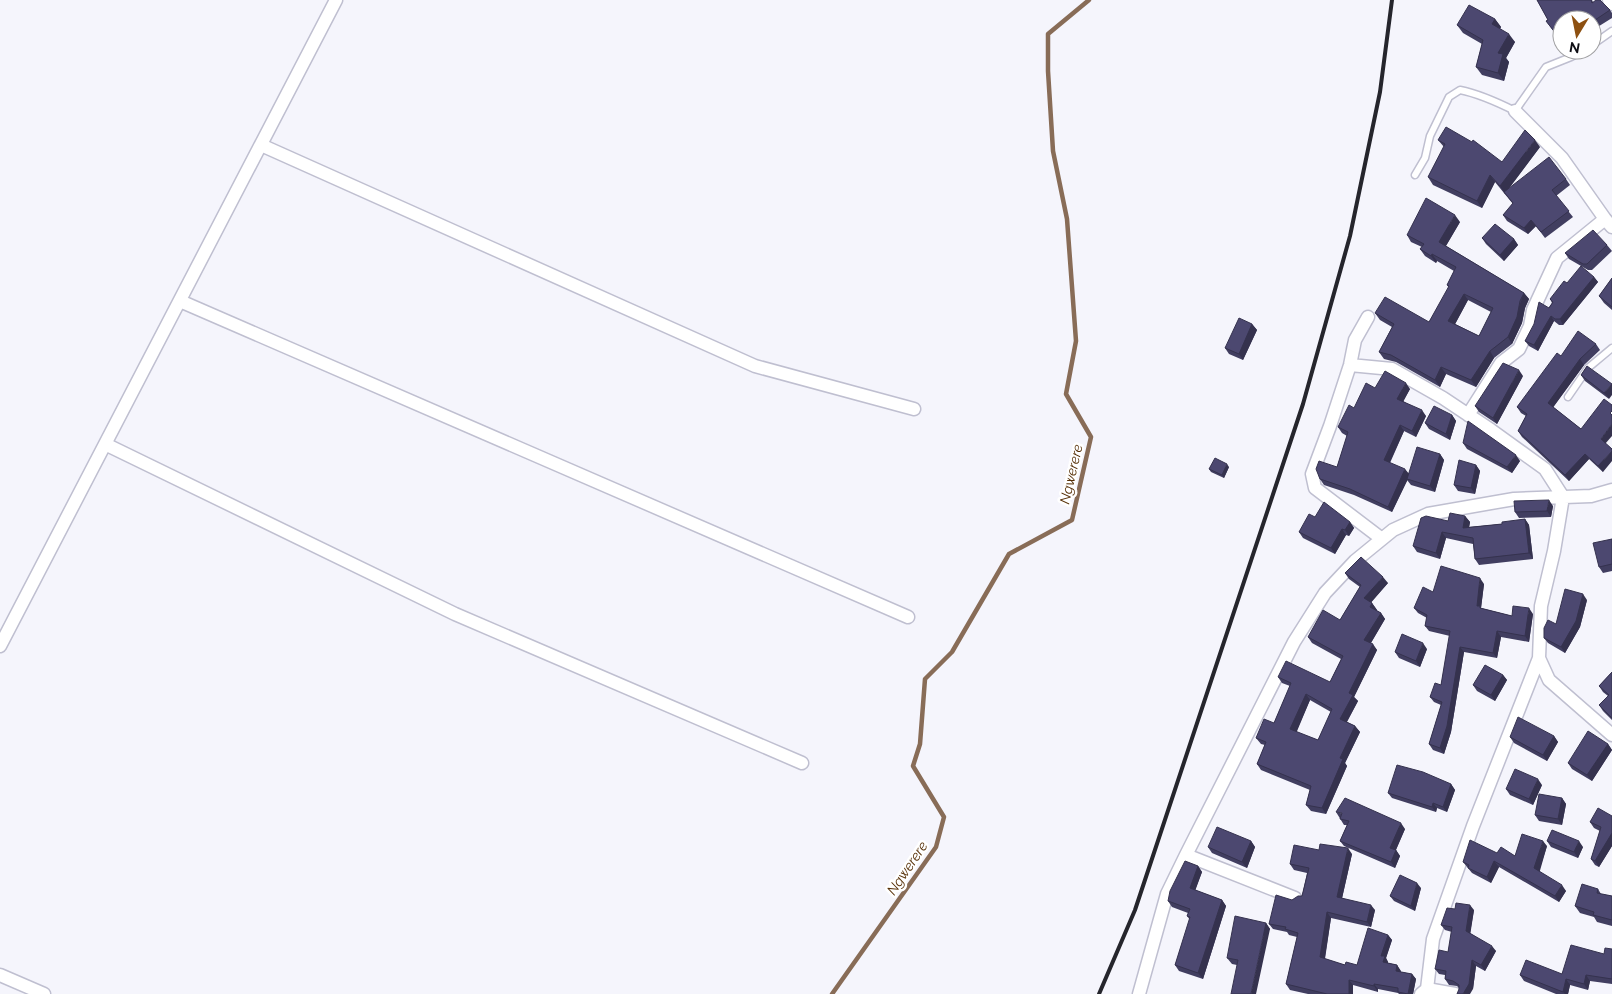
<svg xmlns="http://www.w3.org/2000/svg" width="1612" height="994" viewBox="0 0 1612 994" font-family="Raleway,sans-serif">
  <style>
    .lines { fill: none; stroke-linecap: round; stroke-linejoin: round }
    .stream { stroke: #886c57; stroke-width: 4.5 }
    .service-casing { stroke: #bfbfd0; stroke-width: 9 }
    .minor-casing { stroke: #bfbfd0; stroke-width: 15 }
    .service { stroke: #fff; stroke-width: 6 }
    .minor { stroke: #fff; stroke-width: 12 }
    .rail { stroke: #25252c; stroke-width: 4 }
    .wall { fill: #413e60; fill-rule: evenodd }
    .shaded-wall { fill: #35324e }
    .building { fill: #4c4870; stroke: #35324e; fill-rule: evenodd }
    .labels { text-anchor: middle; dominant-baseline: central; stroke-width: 5; stroke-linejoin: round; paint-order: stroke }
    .water-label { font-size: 14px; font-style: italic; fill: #562f06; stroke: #fff }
  </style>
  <rect width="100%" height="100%" fill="#f5f5fc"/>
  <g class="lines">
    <path class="stream" d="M832,994L936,847L944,817L913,766L920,744L925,679L952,652L1009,554L1072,520L1091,437L1066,394L1076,341L1067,219L1053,151L1048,71V34L1089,0"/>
    <g class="service-casing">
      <path id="service" d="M1592,45L1612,31
        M1415,175L1425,158L1430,136L1449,97L1460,90C1480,94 1497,102 1515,111L1546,67L1571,57L1584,50
        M1568,397L1588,368L1612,348"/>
    </g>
    <g class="minor-casing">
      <path id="minor" d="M1609,0L1612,4
        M1515,111L1562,158L1605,219L1612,227
        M261,145L755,366L914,409
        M180,301L908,617
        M1368,317L1355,340L1350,365L1330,426L1312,474L1315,488L1382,539
        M1350,365L1392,369L1443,398L1491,430L1545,469L1563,497L1554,551L1541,606L1539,658L1473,826L1433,939L1427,989L1421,994
        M1468,415L1501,363L1519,349L1530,326L1533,310L1557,258L1605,219
        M105,444L455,614L802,763
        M0,646L336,0
        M1539,658L1549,680L1612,735
        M1186,855L1295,898
        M0,975L44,994
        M1427,989L1455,994
        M1139,994L1167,894L1186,855L1294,642L1325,593L1355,561L1393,530L1428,514L1514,499L1591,496L1612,490"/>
    </g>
    <use href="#service" class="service"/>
    <use href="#minor" class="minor"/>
    <path class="rail" d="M1099,994L1135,910L1303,404L1350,236L1380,92L1392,0"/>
  </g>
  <path class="wall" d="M1537,0H1592L1593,2L1610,10L1612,13V18L1596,28L1592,23V20H1562V42L1546,21L1548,20Z
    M1495,19L1501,27L1500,29L1515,42L1506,58L1509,62L1504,81L1482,75L1476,67L1482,44L1463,33L1457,25Z
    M1438,140L1502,162L1540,147L1508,189L1566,179L1570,185L1556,196L1573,217L1545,238L1536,226L1528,234L1507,221L1503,215L1513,204L1495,182L1482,208L1433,185L1428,177L1444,147Z
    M1460,222L1446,246L1524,293L1529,299L1525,308L1522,323L1512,344L1494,358L1476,387L1446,374L1440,387L1396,362L1384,359L1379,352L1392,327L1380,320L1375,313L1429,322L1449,288L1447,285L1454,271L1437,261L1436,263L1425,256L1420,249L1422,247L1411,242L1407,235ZM1468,300L1491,312L1479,336L1455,324Z
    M1482,238L1514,239L1518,245L1504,261L1486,244Z
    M1607,245L1612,251L1592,270H1588L1569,259L1565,253Z
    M1594,277L1598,282L1563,325H1559L1554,321L1538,351L1529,346L1525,341L1552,303L1550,299L1567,283Z
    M1612,278V310L1604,303L1599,296Z
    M1252,324L1257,330L1243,360L1229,354L1225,348Z
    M1596,344L1600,350L1584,365L1553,407L1581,429L1606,443L1603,472L1589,459L1569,481L1522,437L1518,431L1526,416L1521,413L1517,407L1561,356Z
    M1587,366L1609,399L1585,381L1581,375Z
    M1523,376L1497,424L1479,412L1475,406Z
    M1375,388L1410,389L1403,401L1426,416L1416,437L1404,431L1390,463L1409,474L1440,454L1444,460L1435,492L1411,485L1407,480L1392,512L1354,495L1324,485L1320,479L1337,467L1347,436L1342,433L1338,427Z
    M1452,415L1456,421L1450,440L1429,429L1425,423Z
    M1463,443L1520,461L1512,473L1467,449Z
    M1476,465L1480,471L1475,494L1458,491L1454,485Z
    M1229,467L1224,478L1211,472L1209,469Z
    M1553,506L1551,517L1519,518L1515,512Z
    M1465,516L1470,522L1469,527L1502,524L1525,519L1529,525L1533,559L1479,565L1475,559L1473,544L1446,538L1440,559L1417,552L1413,546L1448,521Z
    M1315,517L1350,522L1354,528L1349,536L1346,535L1335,554L1303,538L1299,532Z
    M1612,539V571L1603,573L1599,567Z
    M1345,573L1388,583L1371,602L1372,603L1377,610H1376L1381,613L1385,619L1371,643L1377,650L1354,697L1358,701L1347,722L1355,726L1360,732L1345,763L1347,766L1326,814L1311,811L1306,805L1310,790L1261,770L1257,764L1265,745L1261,744L1256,738L1274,723L1290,686L1282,683L1278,677L1330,682L1341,659L1312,643L1308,637L1340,620L1360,587L1349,579ZM1310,700L1331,712L1318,740L1296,732Z
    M1484,584L1481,608L1512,616L1533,614L1529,642L1501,637L1497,658L1464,652L1451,732L1444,754L1433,750L1429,744L1441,705L1434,702L1430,697L1441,685L1450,636L1429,631L1425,626L1427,618L1418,613L1414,608L1433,592Z
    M1587,600L1580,627L1565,653L1548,643L1544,638L1556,624Z
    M1427,649L1420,667L1399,658L1395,652Z
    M1612,672V720L1603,711L1599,705L1608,696L1603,692L1599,686Z
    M1503,675L1507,680L1495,701L1477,691L1473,685Z
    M1554,736L1558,742L1547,761L1514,743L1510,737Z
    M1608,744L1612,750L1592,781L1572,769L1568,763Z
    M1451,784L1455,790L1447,812L1437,808L1436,812L1392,798L1388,793Z
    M1542,785L1533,805L1510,795L1506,789Z
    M1562,798L1566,804L1562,825L1539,821L1535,815Z
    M1336,812L1405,829L1396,850L1400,856L1395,868L1344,846L1340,841L1347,825H1344Z
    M1612,816V846L1599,867L1595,865L1591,859L1600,831L1594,828L1590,822Z
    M1251,841L1255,847L1247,868L1212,853L1208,847Z
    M1547,841L1583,847L1578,858L1551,847Z
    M1547,846L1539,871L1566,891L1559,902L1499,867L1491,883L1472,873L1463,862L1497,853L1515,856Z
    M1319,850L1352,854L1342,898L1375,910L1371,927L1331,918L1325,959L1345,965H1357L1388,935L1392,940L1386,958L1388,962V963L1397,965L1401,972L1412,974L1416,979L1413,994H1399L1398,993L1378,989V992L1353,985V994H1308L1290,990L1286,984L1297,937L1289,935L1287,932L1273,929L1269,924L1292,900L1302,896L1307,873L1294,870L1290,864Z
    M1198,866L1202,872L1195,890L1222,900L1226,906L1203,979L1179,971L1175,965L1190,920L1187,916L1188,913L1172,907L1168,901Z
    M1421,888L1415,911L1394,901L1390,896Z
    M1598,889L1601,894L1612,896V926L1597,922L1594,917L1580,913L1575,906Z
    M1455,909L1474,910L1470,933L1496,951L1485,971L1476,966L1473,989H1459V988L1457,986L1449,985L1445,979V975L1439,974L1435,969L1448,952L1452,932L1445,930L1441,925Z
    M1266,923L1270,929L1237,965L1232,964L1227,958Z
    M1612,949V984L1590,981L1588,990L1570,985L1568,994H1556L1524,981L1520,975L1562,974L1604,954Z"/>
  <path class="shaded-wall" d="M1495,19L1501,27L1498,32L1492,24Z
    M1509,34L1515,42L1506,58L1509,62L1504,81L1498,73V53Z
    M1535,140L1540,147L1505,194L1500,186Z
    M1490,175L1495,182L1482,208L1477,201Z
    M1455,215L1460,222L1444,249L1439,242Z
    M1531,220L1536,226L1528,234L1524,228Z
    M1514,239L1518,245L1504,261L1500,255Z
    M1432,254L1437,261L1436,263L1431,256Z
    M1594,277L1598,282L1563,325L1560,319Z
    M1524,293L1529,299L1525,308L1522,323L1512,344L1508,337Z
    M1464,294L1468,300L1453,328L1448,321Z
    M1551,316L1554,321L1538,351L1534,345Z
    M1252,324L1257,330L1243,360L1239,354Z
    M1490,351L1494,358L1476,387L1471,380Z
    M1580,359L1584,365L1552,409L1548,403Z
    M1441,367L1446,374L1440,387L1435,380Z
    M1519,370L1523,376L1497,424L1493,418Z
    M1406,383L1410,389L1402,404L1397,399Z
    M1612,384V395L1609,399L1604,393Z
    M1422,410L1426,416L1416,437L1412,431Z
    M1452,415L1456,421L1450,440L1446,434Z
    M1612,424V436L1605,444L1601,439Z
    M1400,425L1404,431L1388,466L1384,460Z
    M1612,451V461L1603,472L1598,466Z
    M1440,454L1444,460L1435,492L1430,486Z
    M1585,454L1589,459L1569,481L1565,475Z
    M1516,455L1520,461L1512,473L1507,467Z
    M1227,464L1229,467L1224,478L1222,475Z
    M1476,465L1480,471L1475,494L1471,488Z
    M1405,469L1410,475L1392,512L1388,507Z
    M1549,500L1553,506L1551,517L1547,511Z
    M1465,516L1470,522L1468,534L1463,528Z
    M1525,519L1529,525L1533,559L1529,553Z
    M1350,522L1354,528L1349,536L1345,530Z
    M1342,529L1346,535L1335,554L1331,548Z
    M1442,532L1446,538L1440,559L1436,553Z
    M1383,577L1388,583L1369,605L1364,598Z
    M1480,578L1484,584L1481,608L1477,606Z
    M1583,594L1587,600L1580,627L1565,653L1561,647Z
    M1372,603L1377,610L1375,613L1370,607Z
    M1529,608L1533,614L1529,642L1525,636Z
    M1381,613L1385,619L1369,646L1364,640Z
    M1497,631L1501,637L1497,658L1493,653Z
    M1423,643L1427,649L1420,667L1416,661Z
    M1373,644L1377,650L1354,697L1358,701L1345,725L1340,719L1349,693Z
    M1460,647L1464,652L1451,732L1444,754L1440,748Z
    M1503,675L1507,680L1495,701L1491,695Z
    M1306,694L1310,700L1295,736L1290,729Z
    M1355,726L1360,732L1345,763L1347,766L1326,814L1322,808L1340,758Z
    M1554,736L1558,742L1547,761L1543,755Z
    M1608,744L1612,750L1592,781L1587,775Z
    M1538,779L1542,785L1533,805L1529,799Z
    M1451,784L1455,790L1447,812L1443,807Z
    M1562,798L1566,804L1562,825L1558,819Z
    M1433,803L1437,808L1436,812L1432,807Z
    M1401,823L1405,829L1394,854L1390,848Z
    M1612,833V846L1599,867L1595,861Z
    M1251,841L1255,847L1247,868L1242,862Z
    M1543,841L1547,846L1539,874L1534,868Z
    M1579,841L1583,847L1578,858L1574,852Z
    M1348,848L1352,854L1341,903L1337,897Z
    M1396,850L1400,856L1395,868L1391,862Z
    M1494,861L1499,867L1491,883L1487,877Z
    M1198,866L1202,872L1194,894L1190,888Z
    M1417,883L1421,888L1415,911L1411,906Z
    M1562,885L1566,891L1559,902L1555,896Z
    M1222,900L1226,906L1203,979L1198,973Z
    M1371,905L1375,910L1371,927L1367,922Z
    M1470,905L1474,910L1470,936L1466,931Z
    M1327,912L1331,918L1324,963L1320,957Z
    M1266,923L1270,929L1256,994H1251Z
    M1388,935L1392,940L1386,958L1388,962L1387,968L1383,962L1381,956Z
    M1492,946L1496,951L1485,971L1481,965Z
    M1472,960L1476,966L1473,989L1470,994H1463Z
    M1397,965L1401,971L1400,976L1396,971Z
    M1412,974L1416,979L1413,994H1408Z
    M1586,975L1590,981L1588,990L1584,984Z
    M1566,979L1570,985L1568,994H1565L1563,992Z
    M1349,980L1353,985V994H1349Z
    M1374,984L1378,989V992L1374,986Z"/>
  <path class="building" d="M1537,0H1591L1592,3L1596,0H1600L1610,10L1592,22V20H1591L1588,17L1584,20H1562V37L1560,39L1546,21L1548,20Z
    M1469,5L1495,19L1492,24L1509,34L1498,53L1503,54L1498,73L1476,67L1483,40L1457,25Z
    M1446,127L1472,142L1473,140L1502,162L1525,130L1535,140L1500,186L1490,175L1477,201L1428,177L1445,144L1438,140Z
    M1549,157L1566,179L1552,190L1569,211L1541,232L1531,220L1524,228L1503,215L1513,203L1504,192Z
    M1426,198L1455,215L1439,242L1524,293L1520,301L1517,317L1508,337L1490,351L1471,380L1441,367L1435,380L1391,355L1379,352L1394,324L1375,313L1385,297L1429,322L1449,286L1447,285L1456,267L1432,254L1431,256L1420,249L1424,244L1407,235ZM1464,294L1493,308L1479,336L1448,321Z
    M1495,224L1514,239L1500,255L1482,238Z
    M1593,230L1607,245L1587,264H1583L1565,253Z
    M1581,266L1594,277L1560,319H1555L1551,316L1534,345L1525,341L1534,324L1539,302L1549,308L1553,302L1550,299L1564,281L1567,283Z
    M1612,278V307L1599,296Z
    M1239,318L1252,324L1239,354L1225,348Z
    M1578,331L1596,344L1580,359L1548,403L1581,429L1604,399L1612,405V411L1610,413L1612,415V424L1601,439L1612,449V451L1598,466L1585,454L1565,475L1518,431L1527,414L1517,407L1557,353L1561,356Z
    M1503,363L1519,370L1493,418L1475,406Z
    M1587,366L1612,384L1604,393L1581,375Z
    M1385,371L1406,383L1397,399L1422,410L1412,431L1400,425L1384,460L1405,469L1388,507L1350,489L1320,479L1316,469L1319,461L1337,467L1348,432L1338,427L1349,405L1354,408L1366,383L1375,388Z
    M1434,406L1452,415L1446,434L1425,423Z
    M1468,421L1516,455L1507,467L1463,443Z
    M1417,447L1440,454L1430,486L1407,479Z
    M1215,458L1227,464L1222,475L1209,469Z
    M1459,460L1476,465L1471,488L1454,485Z
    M1549,500L1547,511L1515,512L1514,501Z
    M1324,502L1350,522L1345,530L1342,529L1331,548L1299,532L1309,514L1315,517Z
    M1450,513L1465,516L1463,528L1502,524V522L1525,519L1529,553L1475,559L1473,538L1442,532L1436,553L1413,546L1421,518L1426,516L1448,521Z
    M1612,539V564L1599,567L1593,543Z
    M1361,557L1383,577L1364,598L1372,603L1370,607L1381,613L1364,640L1373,644L1349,693L1353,695L1340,719L1355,726L1340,758L1343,759L1322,808L1306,805L1311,786L1257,764L1266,742L1256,738L1264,719L1274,723L1291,683L1278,677L1286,661L1330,682L1343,656L1308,637L1323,610L1340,620L1361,585L1345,573ZM1306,694L1332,709L1318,740L1290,729Z
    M1441,566L1480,578L1477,606H1480V608L1512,616L1513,606L1529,608L1525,636L1497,631L1493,653L1460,647L1447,726L1440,748L1429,744L1442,702L1430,697L1435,683L1441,685L1450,631L1425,626L1427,615L1414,608L1423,587L1433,592Z
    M1565,589L1583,594L1576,621L1561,647L1544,638V628L1548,620L1556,624Z
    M1402,634L1423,643L1416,661L1395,652Z
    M1485,665L1503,675L1491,695L1473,685Z
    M1612,672V718L1599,705L1609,695L1599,686Z
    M1518,717L1554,736L1543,755L1510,737Z
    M1588,731L1608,744L1587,775L1568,763Z
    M1397,765L1423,772L1451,784L1443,807L1433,803L1432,807L1388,793Z
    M1515,769L1538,779L1529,799L1506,789Z
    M1539,794L1562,798L1558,819L1535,815Z
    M1345,798L1401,823L1390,848L1396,850L1391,862L1340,841L1349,821L1340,819L1342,813L1336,812Z
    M1598,808L1612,816V833L1595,861L1591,859L1601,827L1590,822Z
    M1217,827L1251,841L1242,862L1208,847Z
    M1552,830L1579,841L1574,852L1547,841Z
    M1522,834L1543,841L1534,868L1562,885L1555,896L1494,861L1487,877L1468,868L1469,865L1463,862L1470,840L1497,853L1501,847L1515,856Z
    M1320,844L1348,848L1337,897L1371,905L1367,922L1327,912L1320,957L1345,965L1346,962L1357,965L1368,928L1388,935L1381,956H1385L1383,962L1397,965L1396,971L1412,974L1408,994L1398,992V988L1374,984V986L1349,980V994H1327L1286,984L1298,933L1285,929L1286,927L1269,924L1276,895L1292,900L1298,896H1302L1309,868L1290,864L1294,845L1319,850Z
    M1185,861L1198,866L1190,888L1222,900L1198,973L1175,965L1190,917L1187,916L1190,909L1168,901L1170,891Z
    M1400,875L1417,883L1411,906L1390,896Z
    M1582,884L1598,889L1597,893L1612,896V920L1593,915L1594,912L1575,906Z
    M1456,903L1470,905L1466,931L1492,946L1481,965L1472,960L1469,984L1463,994H1457L1459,989V985L1453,981L1445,979L1446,971L1435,969L1439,950L1448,952L1452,927L1441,925L1447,908L1455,909Z
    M1235,916L1266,923L1251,994H1231L1238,960L1227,958Z
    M1571,945L1604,954L1605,948L1612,949V979L1586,975L1584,984L1566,979L1563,992L1520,975L1526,960L1562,974Z"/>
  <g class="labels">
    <g class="water-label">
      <text transform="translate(1071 474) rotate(-77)">Ngwerere</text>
      <text transform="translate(907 868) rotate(-56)">Ngwerere</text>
    </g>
  </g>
  <g transform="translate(1577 35) rotate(190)"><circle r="24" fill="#ffffff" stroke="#9f9fa1"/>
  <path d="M0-4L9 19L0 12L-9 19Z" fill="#8d5011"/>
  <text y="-8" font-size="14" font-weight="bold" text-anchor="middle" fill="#0e0e14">N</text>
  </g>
</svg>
